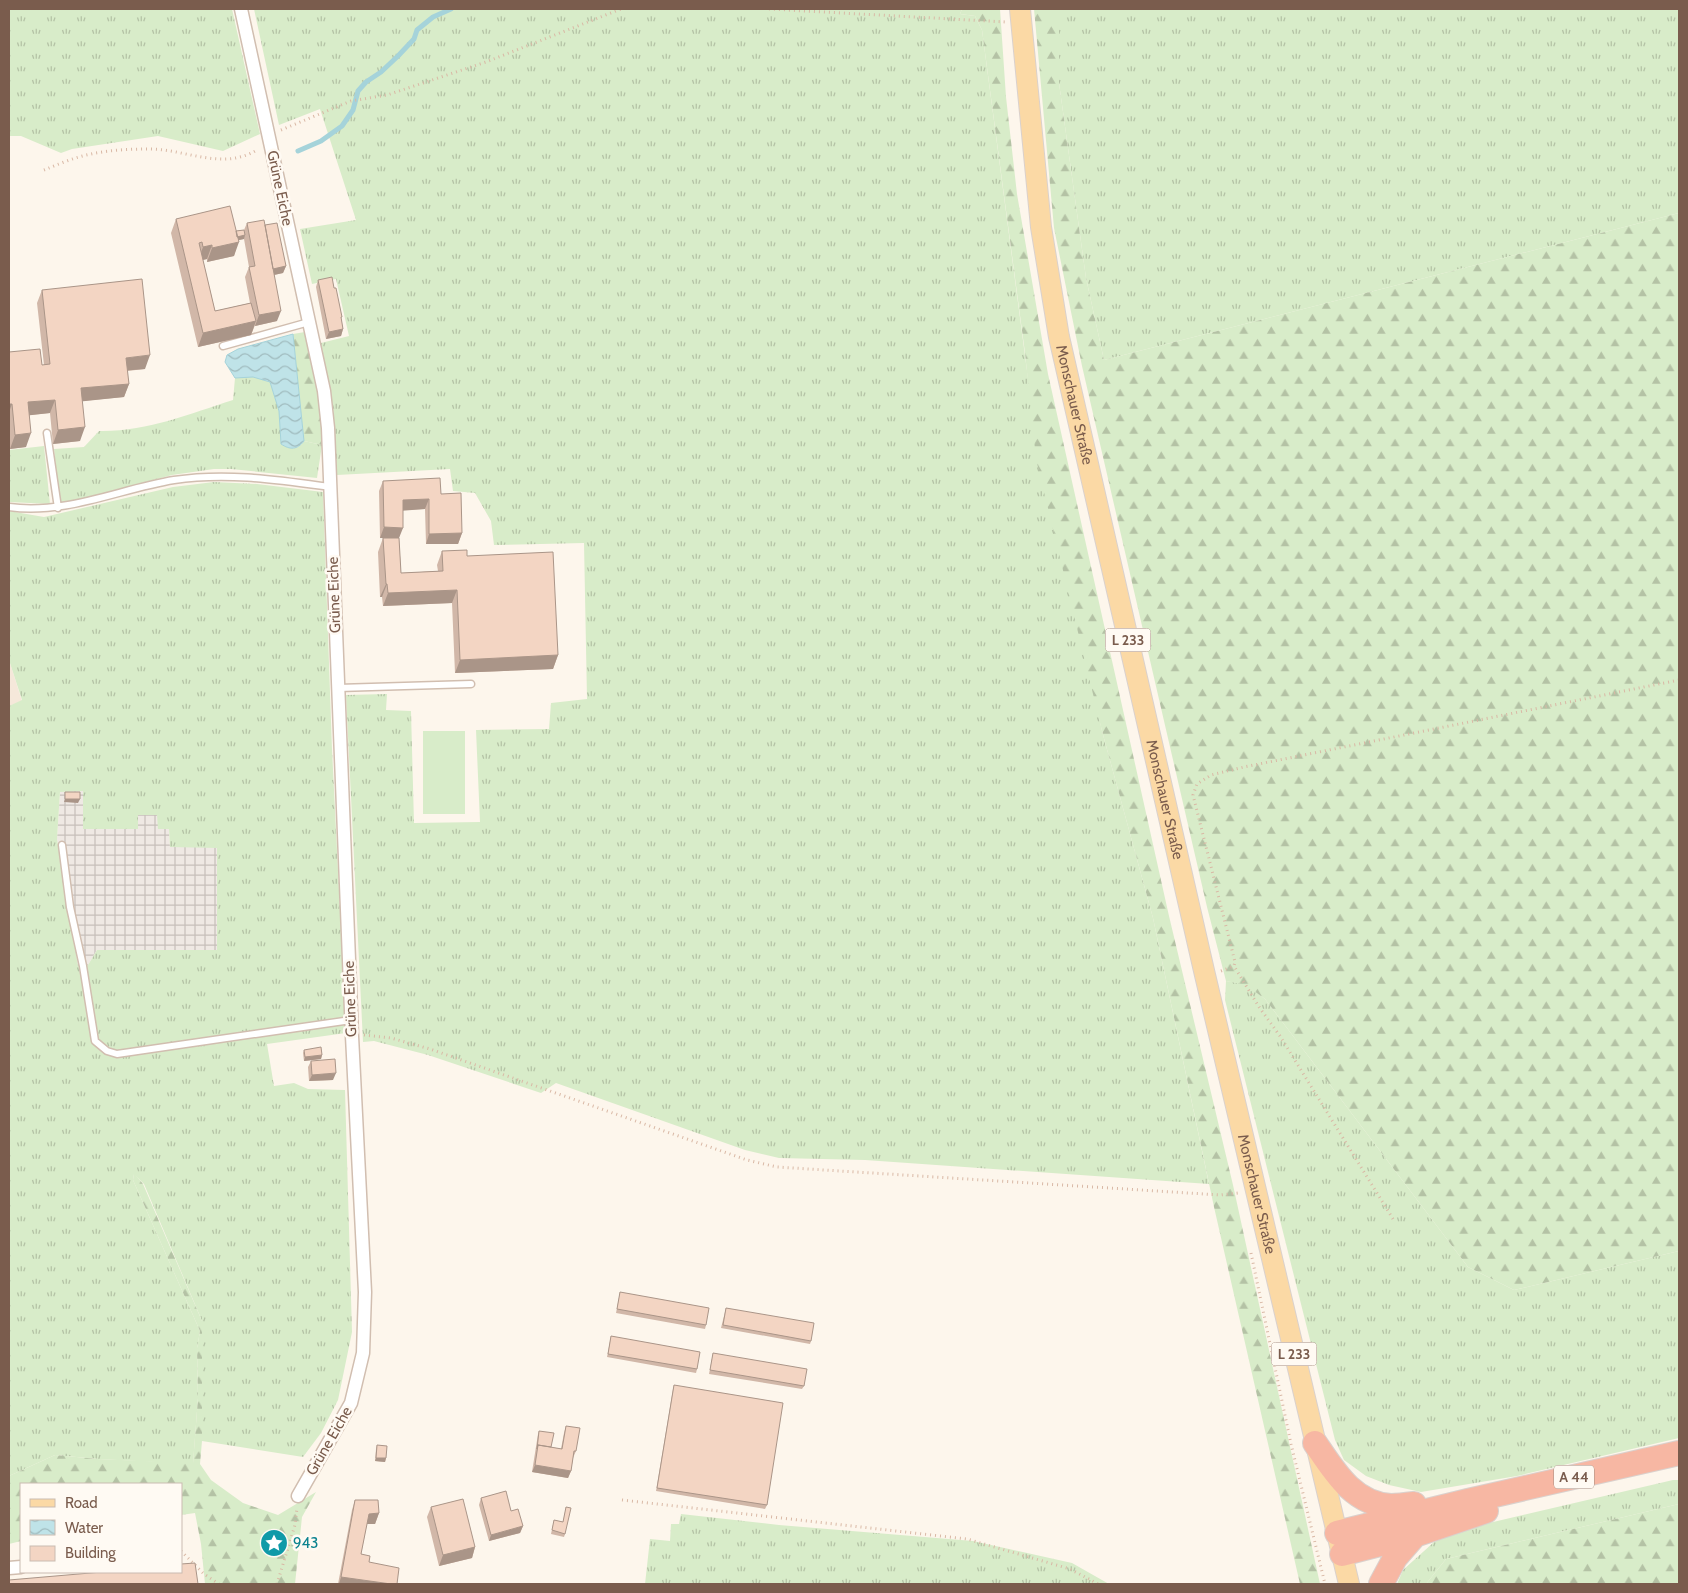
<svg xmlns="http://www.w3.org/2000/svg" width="1688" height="1593" viewBox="0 0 1688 1593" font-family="Cabin,sans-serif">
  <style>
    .residential { fill: #f5e8da }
    .industrial { fill: url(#industrial-grid) }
    .grass { fill: url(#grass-tufts); fill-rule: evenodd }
    .forest { fill: url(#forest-firs) }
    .garden { fill: #d8ecc9 }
    .water { fill: url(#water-waves); stroke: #a5d3da }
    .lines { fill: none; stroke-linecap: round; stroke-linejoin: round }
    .stream { stroke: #a5d3da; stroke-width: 5 }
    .service-casing { stroke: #d1beb0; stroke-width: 9 }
    .minor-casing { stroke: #d1beb0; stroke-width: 15 }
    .primary-casing { stroke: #dad1cd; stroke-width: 22 }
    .motorway-casing { stroke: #dad1cd; stroke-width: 26 }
    .path { stroke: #d9b8a5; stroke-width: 3; stroke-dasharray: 1 4; stroke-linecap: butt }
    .service { stroke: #fff; stroke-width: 6 }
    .minor { stroke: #fff; stroke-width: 12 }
    .primary { stroke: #fbd9a5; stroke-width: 20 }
    .motorway { stroke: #f7b7a3; stroke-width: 24 }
    .wall { fill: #d1b7a8; fill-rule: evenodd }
    .shaded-wall { fill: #aa9588 }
    .building { fill: #f3d5c3; stroke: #aa9588 }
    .labels { text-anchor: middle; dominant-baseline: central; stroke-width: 5; stroke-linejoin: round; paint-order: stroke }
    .shield { fill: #fffaf3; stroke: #a28b7f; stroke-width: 1 }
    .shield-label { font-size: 14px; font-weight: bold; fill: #7a5c4d }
    .street-label { font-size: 15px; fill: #7a5c4d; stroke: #fffaf3 }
    .culture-label { font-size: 15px; fill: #0d838f; stroke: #fffaf3; text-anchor: start }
  </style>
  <defs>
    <pattern id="industrial-grid" width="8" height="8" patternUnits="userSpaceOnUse" patternTransform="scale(1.25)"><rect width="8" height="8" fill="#efe9e4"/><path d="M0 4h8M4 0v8" fill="none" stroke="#c7c0bb"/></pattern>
    <pattern id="grass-tufts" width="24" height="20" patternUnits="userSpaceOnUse" patternTransform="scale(1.25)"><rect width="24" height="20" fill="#d8ecc9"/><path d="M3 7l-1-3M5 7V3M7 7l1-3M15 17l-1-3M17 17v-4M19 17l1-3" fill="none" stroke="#b4c2a5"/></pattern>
    <pattern id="forest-firs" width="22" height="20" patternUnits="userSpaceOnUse" patternTransform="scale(1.25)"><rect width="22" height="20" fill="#d8ecc9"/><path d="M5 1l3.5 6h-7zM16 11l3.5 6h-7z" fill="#b4c2a5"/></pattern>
    <pattern id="water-waves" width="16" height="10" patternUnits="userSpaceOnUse" patternTransform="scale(1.25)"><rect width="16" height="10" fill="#bfe3e8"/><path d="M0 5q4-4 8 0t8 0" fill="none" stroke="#a0bbbe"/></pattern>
  </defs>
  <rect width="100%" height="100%" fill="#fdf6ec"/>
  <path class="residential" d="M9,660L22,701L9,706Z"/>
  <path class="industrial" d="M83,791L84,829H138V815H157L169,829L170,847H217V951L97,950L88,965L77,966L57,839L60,792Z"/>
  <path class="grass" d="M9,9H232L260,134L223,151L158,136L72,149L61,153L21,136H9Z
    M254,9H962L960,14L975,16L982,30L1029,386L1102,731L1153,918L1209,1184L865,1160L779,1158L745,1150L556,1083L541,1093L428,1055L374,1041L363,1042L346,695L387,694L386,710L411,711L414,823L480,822L476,730L549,729L551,703L587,699L584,543L494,545L491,521L475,493L453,491L450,469L337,475L333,407L321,343L349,336L336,279L312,284L300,229L356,220L320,109L279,125Z
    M1059,9H1679V213L1104,360L1086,278L1059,83Z
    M240,377H253L270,382L279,411L281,444C291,449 297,451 304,441L322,445L317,478L231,469H214L172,475L60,505L54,449L84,447L99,431C146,432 189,414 233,400L235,378Z
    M44,446L50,504L9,502V450Z
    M214,482L257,484L323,492L332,749L346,1033L267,1044L274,1086L294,1083L308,1089L345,1090L352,1332L338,1400L321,1433L303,1457L202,1441V1321L144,1184L134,1174L133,1180L200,1331L197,1348L198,1398L193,1464L98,1459L55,1455L9,1476V706L22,700L9,660V511L44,517L173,487ZM83,791V829H138V815H157L158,829H169L170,847L217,848V950H97L88,965L78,966L57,839L60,792Z
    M1226,981L1246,984L1265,999L1468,1267L1514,1290L1679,1251V1438L1517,1476L1421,1492L1389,1485L1366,1476L1344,1460L1335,1440L1225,1000Z
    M1673,1480H1679V1504L1446,1559L1426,1584H1397L1403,1570L1434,1542L1472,1527Z
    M681,1514L779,1525L973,1541L1072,1563L1109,1584H645L650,1539L670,1541L671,1524H679Z"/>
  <path class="forest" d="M962,9H1000L1006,97L1017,194L1048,374L1169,916L1233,1185L1320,1584H1300L1214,1207L1153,918L1102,731L1036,459L1025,353L982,30L975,16L960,14Z
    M1034,9H1059V83L1086,278L1104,360L1679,213V1251L1514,1290L1468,1267L1265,999L1246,985L1226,981L1207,907L1082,366L1054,228Z
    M305,332L321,408L322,445L304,441L293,334Z
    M134,1173L143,1184L202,1321V1441L200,1464L211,1480L243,1503L278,1515L316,1492L302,1517L295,1584H205L201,1544L195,1513L181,1515V1484H21V1541L9,1544V1476L55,1455L98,1459L193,1463L198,1398L197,1348L200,1331L133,1180Z
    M1679,1504V1584H1426L1446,1559Z"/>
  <path class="garden" d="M423,731H465V814H423Z"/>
  <path class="water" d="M293,334L304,441C297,450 290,450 281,444L279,411L270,382L253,377L235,378L225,362L227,355L238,349Z"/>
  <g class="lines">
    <path class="stream" d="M298,151L321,141L342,126L353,110L358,91L366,82L381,72L398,56L414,39L417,30L433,17L451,9"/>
    <g class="service-casing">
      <path id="service" d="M223,346L309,322
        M47,433L58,508
        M9,507C66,515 119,489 174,480C227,472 278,480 330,487
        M338,688L471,684
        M62,845L70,907L83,966L95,1041L107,1051L117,1054L351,1020"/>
    </g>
    <g class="minor-casing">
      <path id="minor" d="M241,9L324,391L328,428L352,1036L365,1292L363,1353L351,1403L298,1496
        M9,1568L21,1567"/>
    </g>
    <g class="primary-casing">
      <g id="primary">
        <path id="s1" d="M1020,9L1041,227L1059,337L1205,975L1349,1584"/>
      </g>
    </g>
    <g class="motorway-casing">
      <path id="motorway" d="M1315,1443C1334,1471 1353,1504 1391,1506C1398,1506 1406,1505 1414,1504
        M1337,1533L1468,1501L1679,1453
        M1342,1554L1415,1535L1486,1511
        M1381,1584L1395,1558L1415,1535"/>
    </g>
    <path class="path" d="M769,9L1006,22
      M281,130L351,101L387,95L486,62L621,9
      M44,170C59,164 75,157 91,154C110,150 130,149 149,149C186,149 222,171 257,150
      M1221,971L1234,966
      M364,1035L391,1038L430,1049L747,1160L777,1167L1220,1195L1238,1193
      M1393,1219L1280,1036L1259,1007L1234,966L1235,962L1193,795L1197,784L1211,775L1244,767L1679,680
      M1251,1253L1291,1444L1325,1584
      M622,1500L967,1539L1070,1569L1098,1584
      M181,1551L204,1574L219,1584
      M277,1584L295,1525L297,1508"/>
    <use href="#service" class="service"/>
    <use href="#minor" class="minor"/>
    <use href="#primary" class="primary"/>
    <use href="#motorway" class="motorway"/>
  </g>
  <path class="wall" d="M176,219L236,231L244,230L247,223L265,225L286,266L283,273L274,275L277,321L255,326V325L251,335L198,347L171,233ZM244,239L249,267L245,277L250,303L215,311L203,260L207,259V262L234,256L238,240Z
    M318,280L341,319L343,329L341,336L326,339L316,287Z
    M42,290L145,369L127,371L129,384L124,397L82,401L80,441L53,444L50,413L30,415L26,447L10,449L9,439V352L42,365H44L37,303Z
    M383,481L441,494L462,533L458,544H426L425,509L403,510L399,538L401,573L438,571L437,565L442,551L467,556L558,655L553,669L455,673L452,603L383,606L382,597H380L378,552L383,538H393H380L379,491Z
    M304,1050L322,1055L321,1059L304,1061L303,1053Z
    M311,1061L333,1080L309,1081L308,1067Z
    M620,1292L706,1325L705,1329L616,1313Z
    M726,1308L811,1341L810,1344L721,1328Z
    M611,1336L697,1369L696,1373L607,1357Z
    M713,1353L804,1386L802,1389L709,1374Z
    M674,1385L767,1505L765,1509L656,1491L673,1389Z
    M566,1426L576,1451L573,1458L571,1471L568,1478L532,1472L538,1434L539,1431L551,1447L561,1449L564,1433Z
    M377,1445L386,1458L385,1462L375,1461L376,1449Z
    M481,1498L523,1526L520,1533L489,1541L479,1505Z
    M355,1500L379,1513L375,1524H367L361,1554L369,1562L397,1584H338L352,1510Z
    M431,1507L475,1547L472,1558L439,1566L427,1517Z
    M566,1507L565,1534L564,1537L551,1534L554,1520L563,1522Z"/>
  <path class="shaded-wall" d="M245,235L244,239L230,242L232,238Z
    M239,242L234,256L207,262L212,248Z
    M212,245L207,259L198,261L203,247Z
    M286,266L283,273L269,276L272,269Z
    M281,311L277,321L255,326L259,315Z
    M256,321L251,335L198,347L203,333Z
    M343,329L341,336L326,339L329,332Z
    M150,355L145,369L121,371L126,358Z
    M129,384L124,397L76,402L81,388Z
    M55,400L50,413L23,416L28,402Z
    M9,404H12L9,412Z
    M85,427L80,441L53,444L58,430Z
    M31,433L26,447L10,449L15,435Z
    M429,499L425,509L399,511L403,500Z
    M384,527L403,528L399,538H380Z
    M462,533L458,544H426L429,534Z
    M386,584H387L382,597H380Z
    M457,590L452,603L383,606L388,593Z
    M558,655L553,669L455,673L460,660Z
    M65,799H80L78,803L64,802Z
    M322,1055L321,1059L304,1061L305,1057Z
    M336,1073L333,1080L309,1081L312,1075Z
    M376,1458H386L385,1462L375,1461Z
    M535,1465L571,1471L568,1478L532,1472Z
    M379,1513L375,1524H365L369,1514Z
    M523,1526L520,1533L489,1541L491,1535Z
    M475,1547L472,1558L439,1566L443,1555Z
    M341,1577L391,1584H339Z"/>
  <path class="building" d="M230,206L239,242L212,248V245L203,247L202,242L199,243L215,311L251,303L256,321L203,333L176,219Z
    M264,220L281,311L259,315L249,267L255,266L247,223Z
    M277,223L286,266L273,269L265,225Z
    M244,230L245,235L237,237L236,231Z
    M332,277L334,288H336L342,317H341L343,329L329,332L318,280Z
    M142,279L150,355L126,358L129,384L81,388L85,427L58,430L55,400L28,402L31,433L15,435L12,404H9V352L40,349L42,365L50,364L42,290Z
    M440,478L441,494L461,493L462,533L429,534V499L403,500V528L384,527L383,481Z
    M383,538H399L401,573L443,571L442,551L467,550V556L553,552L558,655L460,660L457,590L388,593L387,584H386Z
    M65,792H80V799H65Z
    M321,1047L322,1055L305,1057L304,1050Z
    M335,1059L336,1073L312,1075L311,1061Z
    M620,1292L709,1308L706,1325L617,1309Z
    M726,1308L814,1323L811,1341L723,1325Z
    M611,1336L700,1352L697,1369L608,1354Z
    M713,1353L807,1369L804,1386L710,1370Z
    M674,1385L783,1403L767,1505L657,1488Z
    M566,1426L580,1428L576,1451H574L571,1471L535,1465L538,1445L562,1449Z
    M539,1431L554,1433L551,1447L538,1445L537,1449Z
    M377,1445L387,1446L386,1458H376Z
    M506,1491L511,1511L518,1509L523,1526L491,1535L481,1498Z
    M463,1499L475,1547L443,1555L431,1507Z
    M355,1500H378L379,1513L369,1514L361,1554L370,1556L369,1562L399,1568L397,1584H391L341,1577Z
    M566,1507L571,1508L565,1534L552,1530L554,1520L563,1522Z
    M195,1563L198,1584H9V1580L102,1572H181V1564Z"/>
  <defs>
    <g id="sight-disc" transform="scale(1.4375)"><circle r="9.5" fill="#0f9aa8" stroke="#fffaf3"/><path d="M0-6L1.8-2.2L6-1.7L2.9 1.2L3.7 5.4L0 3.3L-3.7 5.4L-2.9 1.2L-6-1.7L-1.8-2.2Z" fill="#fff"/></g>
  </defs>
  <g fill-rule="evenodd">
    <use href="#sight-disc" x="274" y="1543"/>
  </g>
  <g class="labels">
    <g class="shield">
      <rect x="1105.5" y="628.5" width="45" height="23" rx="4"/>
      <rect x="1271.5" y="1342.5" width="45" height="23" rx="4"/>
      <rect x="1554" y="1465.5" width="40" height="23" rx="4"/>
    </g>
    <g class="shield-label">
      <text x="1128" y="640">L 233</text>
      <text x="1294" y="1354">L 233</text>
      <text x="1574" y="1477">A 44</text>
    </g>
    <g class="street-label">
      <text transform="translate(280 188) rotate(78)">Grüne Eiche</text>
      <text stroke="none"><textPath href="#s1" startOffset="400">Monschauer Straße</textPath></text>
      <text transform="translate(334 595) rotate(-92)">Grüne Eiche</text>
      <text stroke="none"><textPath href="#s1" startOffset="805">Monschauer Straße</textPath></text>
      <text transform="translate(350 999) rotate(-92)">Grüne Eiche</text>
      <text stroke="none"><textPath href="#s1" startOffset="1210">Monschauer Straße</textPath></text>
      <text transform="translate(329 1441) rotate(-60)">Grüne Eiche</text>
    </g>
    <g class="culture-label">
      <text x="293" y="1543">943</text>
    </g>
  </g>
  <rect width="1688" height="1593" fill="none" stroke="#7a5c4d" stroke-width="20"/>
  <rect x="20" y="1483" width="162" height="90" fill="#fffaf3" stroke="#cabbb1"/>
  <rect x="30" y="1499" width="25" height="8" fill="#fbd9a5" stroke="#cabbb1"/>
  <text x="65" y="1508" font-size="15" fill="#7a5c4d">Road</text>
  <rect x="30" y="1520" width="25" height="15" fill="url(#water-waves)" stroke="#cabbb1"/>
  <text x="65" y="1533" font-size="15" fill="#7a5c4d">Water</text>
  <rect x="30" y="1546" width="25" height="15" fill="#f3d5c3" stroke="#cabbb1"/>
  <text x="65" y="1558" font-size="15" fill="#7a5c4d">Building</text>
</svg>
